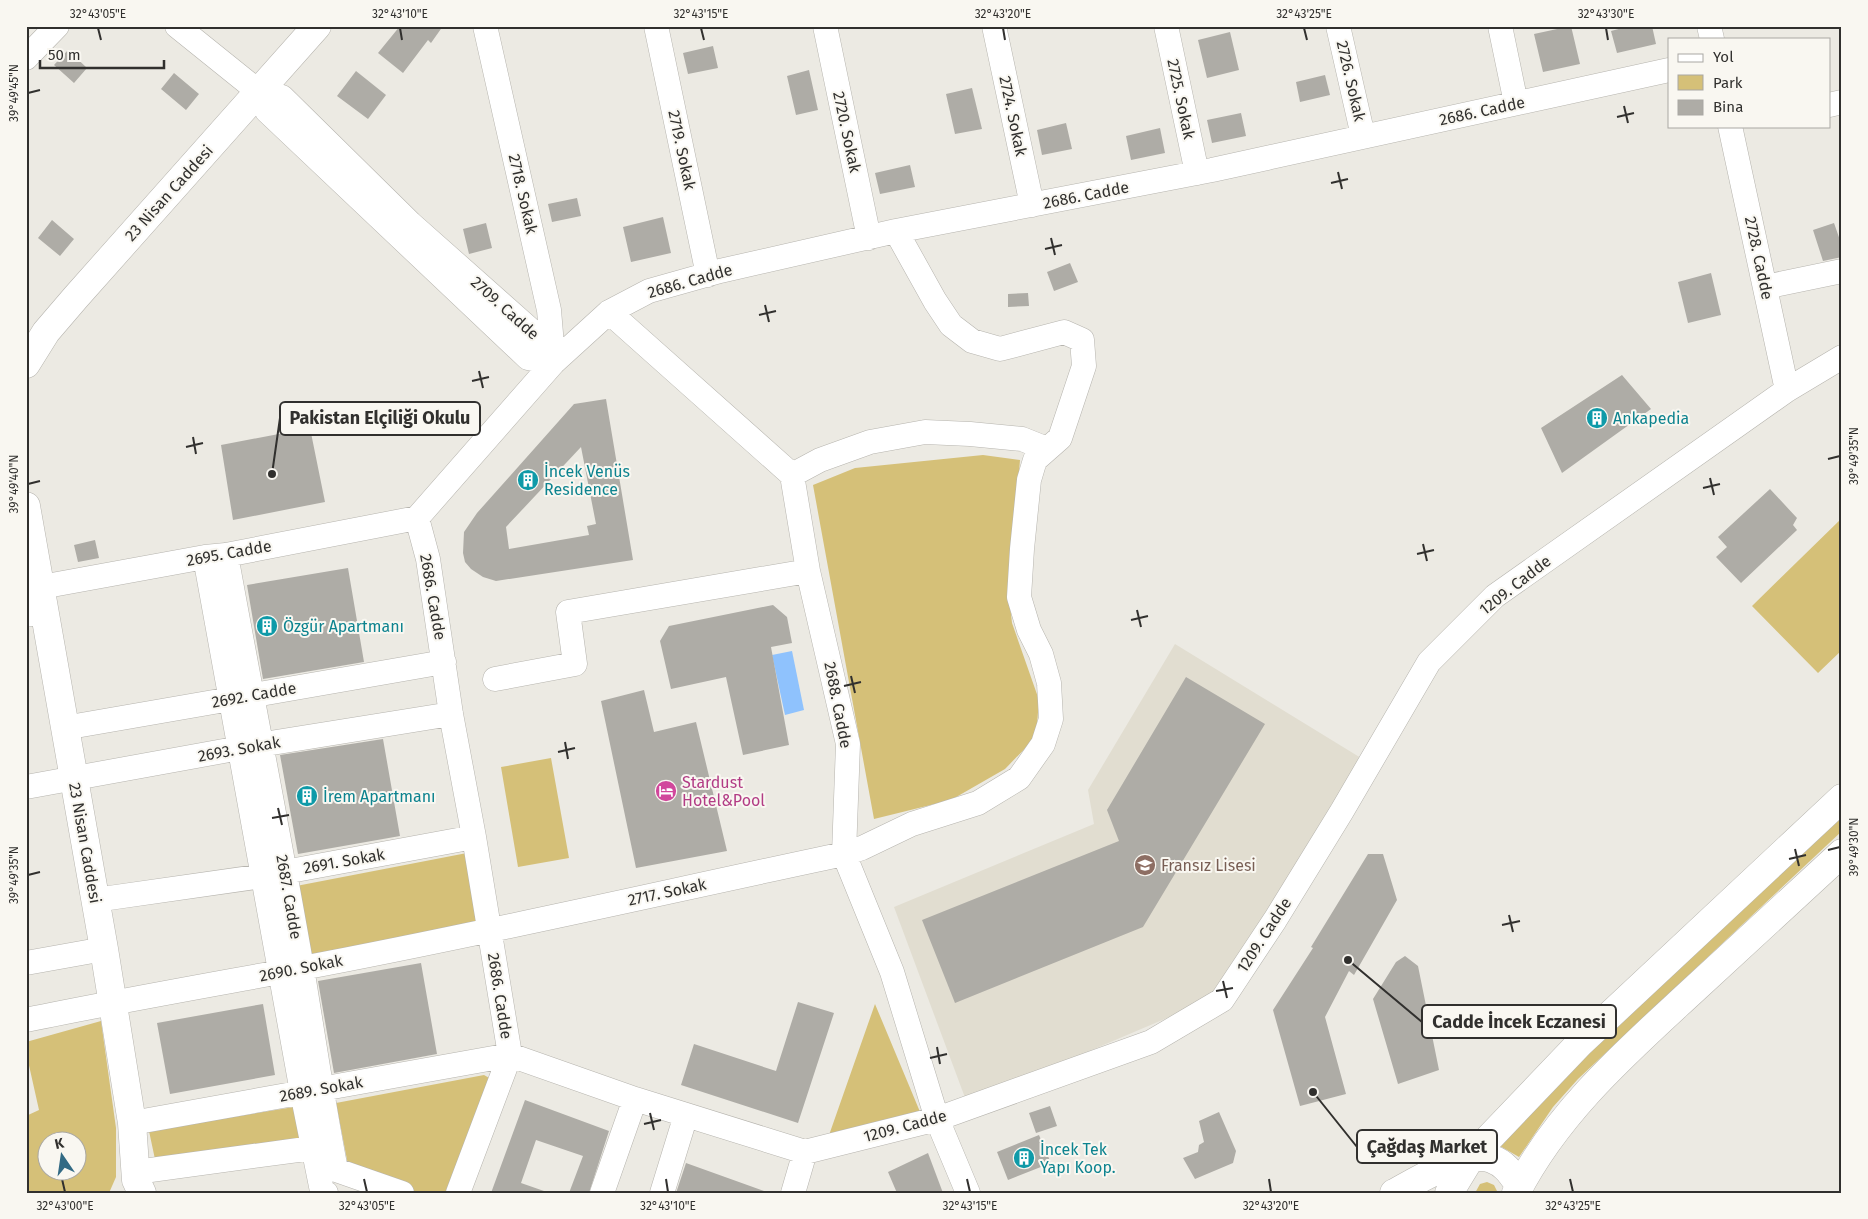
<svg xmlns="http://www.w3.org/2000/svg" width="1868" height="1219" viewBox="0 0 1868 1219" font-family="'Fira Sans',sans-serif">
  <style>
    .built { fill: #e1ddd0 }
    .green { fill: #d5c078; fill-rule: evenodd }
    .water { fill: #8fc2fd }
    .building { fill: #aeaca6; fill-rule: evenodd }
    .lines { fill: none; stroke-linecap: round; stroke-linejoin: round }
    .minor-casing { stroke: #b6b4ae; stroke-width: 25 }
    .major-casing { stroke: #b6b4ae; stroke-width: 29 }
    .minor { stroke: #fff; stroke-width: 24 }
    .major { stroke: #fff; stroke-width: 28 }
    .ticks { fill: none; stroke: #31302e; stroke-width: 2 }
    .labels { text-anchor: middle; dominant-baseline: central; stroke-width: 4; stroke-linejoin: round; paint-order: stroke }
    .street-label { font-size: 16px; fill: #31302e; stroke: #f9f7f1 }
    .culture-label { font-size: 16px; fill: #0d838f; stroke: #f9f7f1; text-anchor: start }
    .hotel-label { font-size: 16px; fill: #b23c85; stroke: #f9f7f1; text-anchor: start }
    .education-label { font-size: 16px; fill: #785e54; stroke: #f9f7f1; text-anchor: start }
    .leader { fill: none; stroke: #31302e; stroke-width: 2 }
    .callout-dot { fill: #31302e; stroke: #f9f7f1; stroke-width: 2 }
    .callout { fill: #f9f7f1; stroke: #31302e; stroke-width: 2 }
    .callout-label { font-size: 18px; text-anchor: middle; font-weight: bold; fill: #31302e }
    .neatline { fill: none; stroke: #31302e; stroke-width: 2 }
    .ticks-label { font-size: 12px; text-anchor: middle; fill: #31302e }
  </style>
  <rect width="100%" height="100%" fill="#eceae3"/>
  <path class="built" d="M1175,644L1361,758L1236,965L1207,1001L967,1103L894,907L1094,824L1088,790Z"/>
  <path class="green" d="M983,455L1020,460L1009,596L1012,623L1039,700L1036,737L1005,769L951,800L874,819L813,485L855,468Z
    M1842,518V650L1818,673L1752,606Z
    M551,758L569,858L518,867L501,767Z
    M1842,816V831L1578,1079L1553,1107L1519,1157L1500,1146L1589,1053Z
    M467,853L480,928L305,960L291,887Z
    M875,1004L923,1119L828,1138Z
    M101,1021L116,1128V1177L109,1193H26V1116L39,1110L26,1052V1042ZM48,1142H78V1172H48Z
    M484,1075L491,1079L452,1193H417L349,1170L336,1103Z
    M300,1106L302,1141L156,1164L149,1131Z
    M1487,1182L1494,1185L1498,1193H1475L1480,1184Z"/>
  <path class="water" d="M792,651L804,710L785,715L772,655Z"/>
  <path class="building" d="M400,26H443L431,43L428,40L403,73L378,53Z
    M1571,26L1580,64L1543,72L1534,34Z
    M1630,26H1652L1656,44L1617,53L1611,31Z
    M1230,32L1239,70L1207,78L1198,40Z
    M713,46L718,68L688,74L683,53Z
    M68,50L87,68L74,83L54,65Z
    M809,70L818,110L796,115L787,76Z
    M356,71L386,95L368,119L337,96Z
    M174,73L199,94L186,110L161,89Z
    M1325,75L1330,95L1300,102L1296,82Z
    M972,88L982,129L955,134L946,94Z
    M1241,113L1246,136L1212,143L1207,120Z
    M1066,123L1072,149L1042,155L1037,130Z
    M1160,128L1165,153L1131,160L1126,136Z
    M910,165L915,187L880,194L875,173Z
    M577,198L581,216L552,222L548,204Z
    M663,217L671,253L631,262L623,227Z
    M52,220L74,239L60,256L38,238Z
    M486,223L492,248L469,254L463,229Z
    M1834,223L1842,246V257L1823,261L1813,230Z
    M1070,263L1078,282L1054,291L1047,272Z
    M1711,273L1721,315L1688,323L1678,282Z
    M1028,293L1029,306L1008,307V294Z
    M1622,375L1651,409L1562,473L1541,428Z
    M606,399L633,560L496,581L483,577L471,569L465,562L463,553L464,532L477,513L574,404ZM581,447L596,524L587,526L589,535L509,549L506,527Z
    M310,428L325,502L233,520L221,445Z
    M1770,489L1797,518L1793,525L1797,530L1741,583L1716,557L1727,547L1718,537Z
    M95,540L99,558L78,562L74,545Z
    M348,568L364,662L263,679L247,585Z
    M773,605L787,617L792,643L771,647L789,745L743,755L726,677L671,689L660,641L669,626Z
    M1186,677L1265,724L1143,927L955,1003L922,920L1119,841L1107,810Z
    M644,690L654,732L696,722L727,851L636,868L601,701Z
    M383,739L400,836L298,854L280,755Z
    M1368,854H1383L1397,900L1354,975L1349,971L1325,1017L1346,1094L1300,1106L1273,1010L1313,948L1311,947Z
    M1405,956L1418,966L1439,1070L1398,1084L1373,999L1396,962Z
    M421,963L437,1054L334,1073L318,981Z
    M798,1002L834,1013L798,1123L681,1085L694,1044L776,1071Z
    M263,1004L275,1075L170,1094L157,1023Z
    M525,1100L609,1131L589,1193H569L583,1156L536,1140L521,1183L544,1191L543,1193H491Z
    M1050,1106L1057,1126L1036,1133L1029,1113Z
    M1219,1112L1236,1151L1233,1163L1195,1179L1183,1158L1198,1152L1199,1145L1204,1142L1199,1121Z
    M1039,1135L1051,1163L1008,1180L997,1152Z
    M928,1153L943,1193H897L888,1172Z
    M686,1163L764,1191V1193H676Z"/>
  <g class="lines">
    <g class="minor-casing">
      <path id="minor" d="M177,26L259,92L282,97L410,223L543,341L553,363
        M485,26L549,310L553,357
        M656,26L708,275
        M825,26L869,238
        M994,26L1032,205
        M1166,26L1197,173
        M1338,26L1363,136
        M1500,26L1516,103
        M1709,26L1712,39
        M26,58L57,26
        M259,92L267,111L528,358L553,363
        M1829,105L1842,102
        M1730,126L1787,390
        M1765,287L1842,271
        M609,312L792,475L808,571L848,744L844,854L892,972L937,1119L968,1193
        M792,475L820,460L870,442L925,432L970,434L1022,439L1047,449
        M226,555C251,693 278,830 302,968C313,1035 323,1103 336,1170L402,1193
        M205,557L302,1092L322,1191L326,1193
        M41,587L205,557L226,555L417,518
        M26,615L45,612
        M495,679L575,664L568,612L808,571
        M64,728L444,662
        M26,787L240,748L451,714
        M95,900L263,876L474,837
        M26,963L104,949
        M26,1020C118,1001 210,985 302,968C484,934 664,892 844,854L862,848L912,824L978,803L1019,778L1043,744L1051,719L1049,683L1041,654L1029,630L1019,597L1022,549L1029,480L1035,460L1060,438L1084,366L1082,340L1064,332L1000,349L972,341L951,325L935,301L896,231
        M132,1123L510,1055L635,1099L805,1152L937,1119L1151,1042L1222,1000L1275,920L1342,811L1429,662L1495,596L1787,390L1842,357
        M136,1172L313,1148
        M458,1193L510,1055L474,837L451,714L428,559L417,518L553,363L609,312L649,291L720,271L896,231L1212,170L1669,70
        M602,1193L635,1099
        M662,1193L686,1115
        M793,1193L805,1152"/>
    </g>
    <g class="major-casing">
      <path id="major" d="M26,364L46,332L76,297L317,26
        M26,506L104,949L132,1123L136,1180L142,1193
        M1394,1193C1417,1181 1467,1149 1492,1159C1506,1164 1512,1175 1520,1186
        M1449,1193L1471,1157L1579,1044L1842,798
        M1516,1193C1557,1113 1624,1054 1689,994C1740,947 1791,900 1842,853"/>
    </g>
    <use href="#minor" class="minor"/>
    <use href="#major" class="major"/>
  </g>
  <path class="ticks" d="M98,28L101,40M400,28L402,40M701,28L704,40M1003,28L1005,40M1304,28L1307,40M1606,28L1608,40M28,93L40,90M1624,106L1628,123M1617,117L1634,113M1338,172L1342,189M1331,183L1348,179M1051,238L1055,255M1045,249L1062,245M765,305L769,322M759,315L776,311M479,371L483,388M472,381L489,377M193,437L196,454M186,447L203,443M1828,459L1840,456M1710,478L1714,495M28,484L40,481M1703,488L1720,484M1423,544L1427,561M1417,554L1434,550M1137,610L1141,627M1131,620L1148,616M851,676L855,693M844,686L861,682M565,742L568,759M558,752L575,748M278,808L282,825M272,818L289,815M1795,849L1799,866M1828,850L1840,847M1789,859L1806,855M28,875L40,872M1509,915L1513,932M1502,925L1520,921M1223,981L1227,998M1216,991L1233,988M937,1047L940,1064M930,1058L947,1054M650,1113L654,1130M644,1124L661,1120M62,1179L65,1192M364,1179L367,1192M666,1179L668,1192M967,1179L970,1192M1269,1179L1271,1192M1570,1179L1573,1192"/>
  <defs>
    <g id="building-disc" transform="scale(1.125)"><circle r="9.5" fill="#0f9aa8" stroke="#f9f7f1"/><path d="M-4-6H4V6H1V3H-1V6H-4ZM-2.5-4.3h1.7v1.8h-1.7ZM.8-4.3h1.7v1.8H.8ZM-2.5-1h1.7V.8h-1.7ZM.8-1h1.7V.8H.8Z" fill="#fff"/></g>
    <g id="hotel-disc" transform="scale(1.125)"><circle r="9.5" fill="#d1479c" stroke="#f9f7f1"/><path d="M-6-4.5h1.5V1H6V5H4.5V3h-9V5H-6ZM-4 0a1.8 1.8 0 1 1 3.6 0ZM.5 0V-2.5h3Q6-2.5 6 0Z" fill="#fff"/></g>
    <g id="school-disc" transform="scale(1.125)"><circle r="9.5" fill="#8d6e63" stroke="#f9f7f1"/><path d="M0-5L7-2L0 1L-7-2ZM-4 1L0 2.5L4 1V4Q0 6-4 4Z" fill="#fff"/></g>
  </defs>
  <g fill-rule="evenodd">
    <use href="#building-disc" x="1597" y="418"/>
    <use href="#building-disc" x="528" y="480"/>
    <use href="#building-disc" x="267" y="626"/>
    <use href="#hotel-disc" x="666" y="791"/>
    <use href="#building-disc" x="307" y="796"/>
    <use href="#school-disc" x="1145" y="865"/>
    <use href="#building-disc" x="1024" y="1158"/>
  </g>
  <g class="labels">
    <g class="street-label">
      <text transform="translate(1351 81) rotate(77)">2726. Sokak</text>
      <text transform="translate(1181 99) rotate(78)">2725. Sokak</text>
      <text transform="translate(1482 111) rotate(-12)">2686. Cadde</text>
      <text transform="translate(1013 116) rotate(78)">2724. Sokak</text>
      <text transform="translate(847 132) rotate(78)">2720. Sokak</text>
      <text transform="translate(682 150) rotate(78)">2719. Sokak</text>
      <text transform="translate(169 193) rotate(-48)">23 Nisan Caddesi</text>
      <text transform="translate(523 194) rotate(77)">2718. Sokak</text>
      <text transform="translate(1086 195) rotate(-11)">2686. Cadde</text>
      <text transform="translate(1759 258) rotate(78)">2728. Cadde</text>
      <text transform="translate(690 281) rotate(-16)">2686. Cadde</text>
      <text transform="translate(505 308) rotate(42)">2709. Cadde</text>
      <text transform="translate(229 553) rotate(-10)">2695. Cadde</text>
      <text transform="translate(1515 585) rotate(-38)">1209. Cadde</text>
      <text transform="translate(433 597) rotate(80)">2686. Cadde</text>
      <text transform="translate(254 695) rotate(-10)">2692. Cadde</text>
      <text transform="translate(838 705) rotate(79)">2688. Cadde</text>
      <text transform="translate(239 749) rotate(-10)">2693. Sokak</text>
      <text transform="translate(85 843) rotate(80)">23 Nisan Caddesi</text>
      <text transform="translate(344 861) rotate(-10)">2691. Sokak</text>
      <text transform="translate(667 892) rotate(-12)">2717. Sokak</text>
      <text transform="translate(289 897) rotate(80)">2687. Cadde</text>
      <text transform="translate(1264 935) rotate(-57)">1209. Cadde</text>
      <text transform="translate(301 968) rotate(-11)">2690. Sokak</text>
      <text transform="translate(500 996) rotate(81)">2686. Cadde</text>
      <text transform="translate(321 1089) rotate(-10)">2689. Sokak</text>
      <text transform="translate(905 1126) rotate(-15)">1209. Cadde</text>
    </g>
    <g class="culture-label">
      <text x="1613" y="418">Ankapedia</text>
      <text x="544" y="471">İncek Venüs<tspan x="544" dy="18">Residence</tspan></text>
      <text x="283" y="626">Özgür Apartmanı</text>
      <text x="323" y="796">İrem Apartmanı</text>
      <text x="1040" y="1149">İncek Tek<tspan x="1040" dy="18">Yapı Koop.</tspan></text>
    </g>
    <g class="hotel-label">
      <text x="682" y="782">Stardust<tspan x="682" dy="18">Hotel&amp;Pool</tspan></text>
    </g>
    <g class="education-label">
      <text x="1161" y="865">Fransız Lisesi</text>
    </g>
  </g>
  <path class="leader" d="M272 474L280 418M1348 960L1422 1022M1313 1092L1357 1147"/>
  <g class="callout-dot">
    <circle cx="272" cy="474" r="5"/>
    <circle cx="1348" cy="960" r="5"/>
    <circle cx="1313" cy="1092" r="5"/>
  </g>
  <g class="callout">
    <rect x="280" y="402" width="200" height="33" rx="5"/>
    <rect x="1422" y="1005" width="194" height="33" rx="5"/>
    <rect x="1357" y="1130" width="140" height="33" rx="5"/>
  </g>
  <g class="callout-label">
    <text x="380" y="424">Pakistan Elçiliği Okulu</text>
    <text x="1519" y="1028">Cadde İncek Eczanesi</text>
    <text x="1427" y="1153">Çağdaş Market</text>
  </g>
  <rect width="1868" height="1219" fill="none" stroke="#f9f7f1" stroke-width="55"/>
  <rect x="1668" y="38" width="162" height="90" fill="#f9f7f1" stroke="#a9a7a3"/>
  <rect x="1678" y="54" width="25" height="8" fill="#ffffff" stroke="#a9a7a3"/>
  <text x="1713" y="62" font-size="15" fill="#31302e">Yol</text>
  <rect x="1678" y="75" width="25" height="15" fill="#d5c078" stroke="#a9a7a3"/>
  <text x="1713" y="88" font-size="15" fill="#31302e">Park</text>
  <rect x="1678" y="100" width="25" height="15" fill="#aeaca6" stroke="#a9a7a3"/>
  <text x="1713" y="112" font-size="15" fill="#31302e">Bina</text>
  <g transform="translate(62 1156) rotate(347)"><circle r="24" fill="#f9f7f1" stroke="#a9a7a3"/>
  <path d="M0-4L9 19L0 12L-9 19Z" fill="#326a84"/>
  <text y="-8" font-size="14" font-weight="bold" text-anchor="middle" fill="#31302e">K</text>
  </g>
  <path d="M40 60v8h124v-8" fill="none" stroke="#31302e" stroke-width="2.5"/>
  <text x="48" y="60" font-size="15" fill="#31302e" stroke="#f9f7f1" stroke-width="4" paint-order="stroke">50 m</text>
  <rect x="28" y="28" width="1812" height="1164" class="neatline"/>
  <g class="ticks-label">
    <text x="98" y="18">32°43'05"E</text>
    <text x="400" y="18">32°43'10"E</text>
    <text x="701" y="18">32°43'15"E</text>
    <text x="1003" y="18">32°43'20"E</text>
    <text x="1304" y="18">32°43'25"E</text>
    <text x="1606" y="18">32°43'30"E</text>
    <text transform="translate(14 93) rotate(-90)" y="4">39°49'45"N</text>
    <text transform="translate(1854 456) rotate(-90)" y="4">39°49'35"N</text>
    <text transform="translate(14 484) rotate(-90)" y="4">39°49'40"N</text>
    <text transform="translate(1854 847) rotate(-90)" y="4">39°49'30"N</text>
    <text transform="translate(14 875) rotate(-90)" y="4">39°49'35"N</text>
    <text x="65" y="1210">32°43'00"E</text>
    <text x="367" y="1210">32°43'05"E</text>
    <text x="668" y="1210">32°43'10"E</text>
    <text x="970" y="1210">32°43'15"E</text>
    <text x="1271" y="1210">32°43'20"E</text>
    <text x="1573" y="1210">32°43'25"E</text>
  </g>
</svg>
